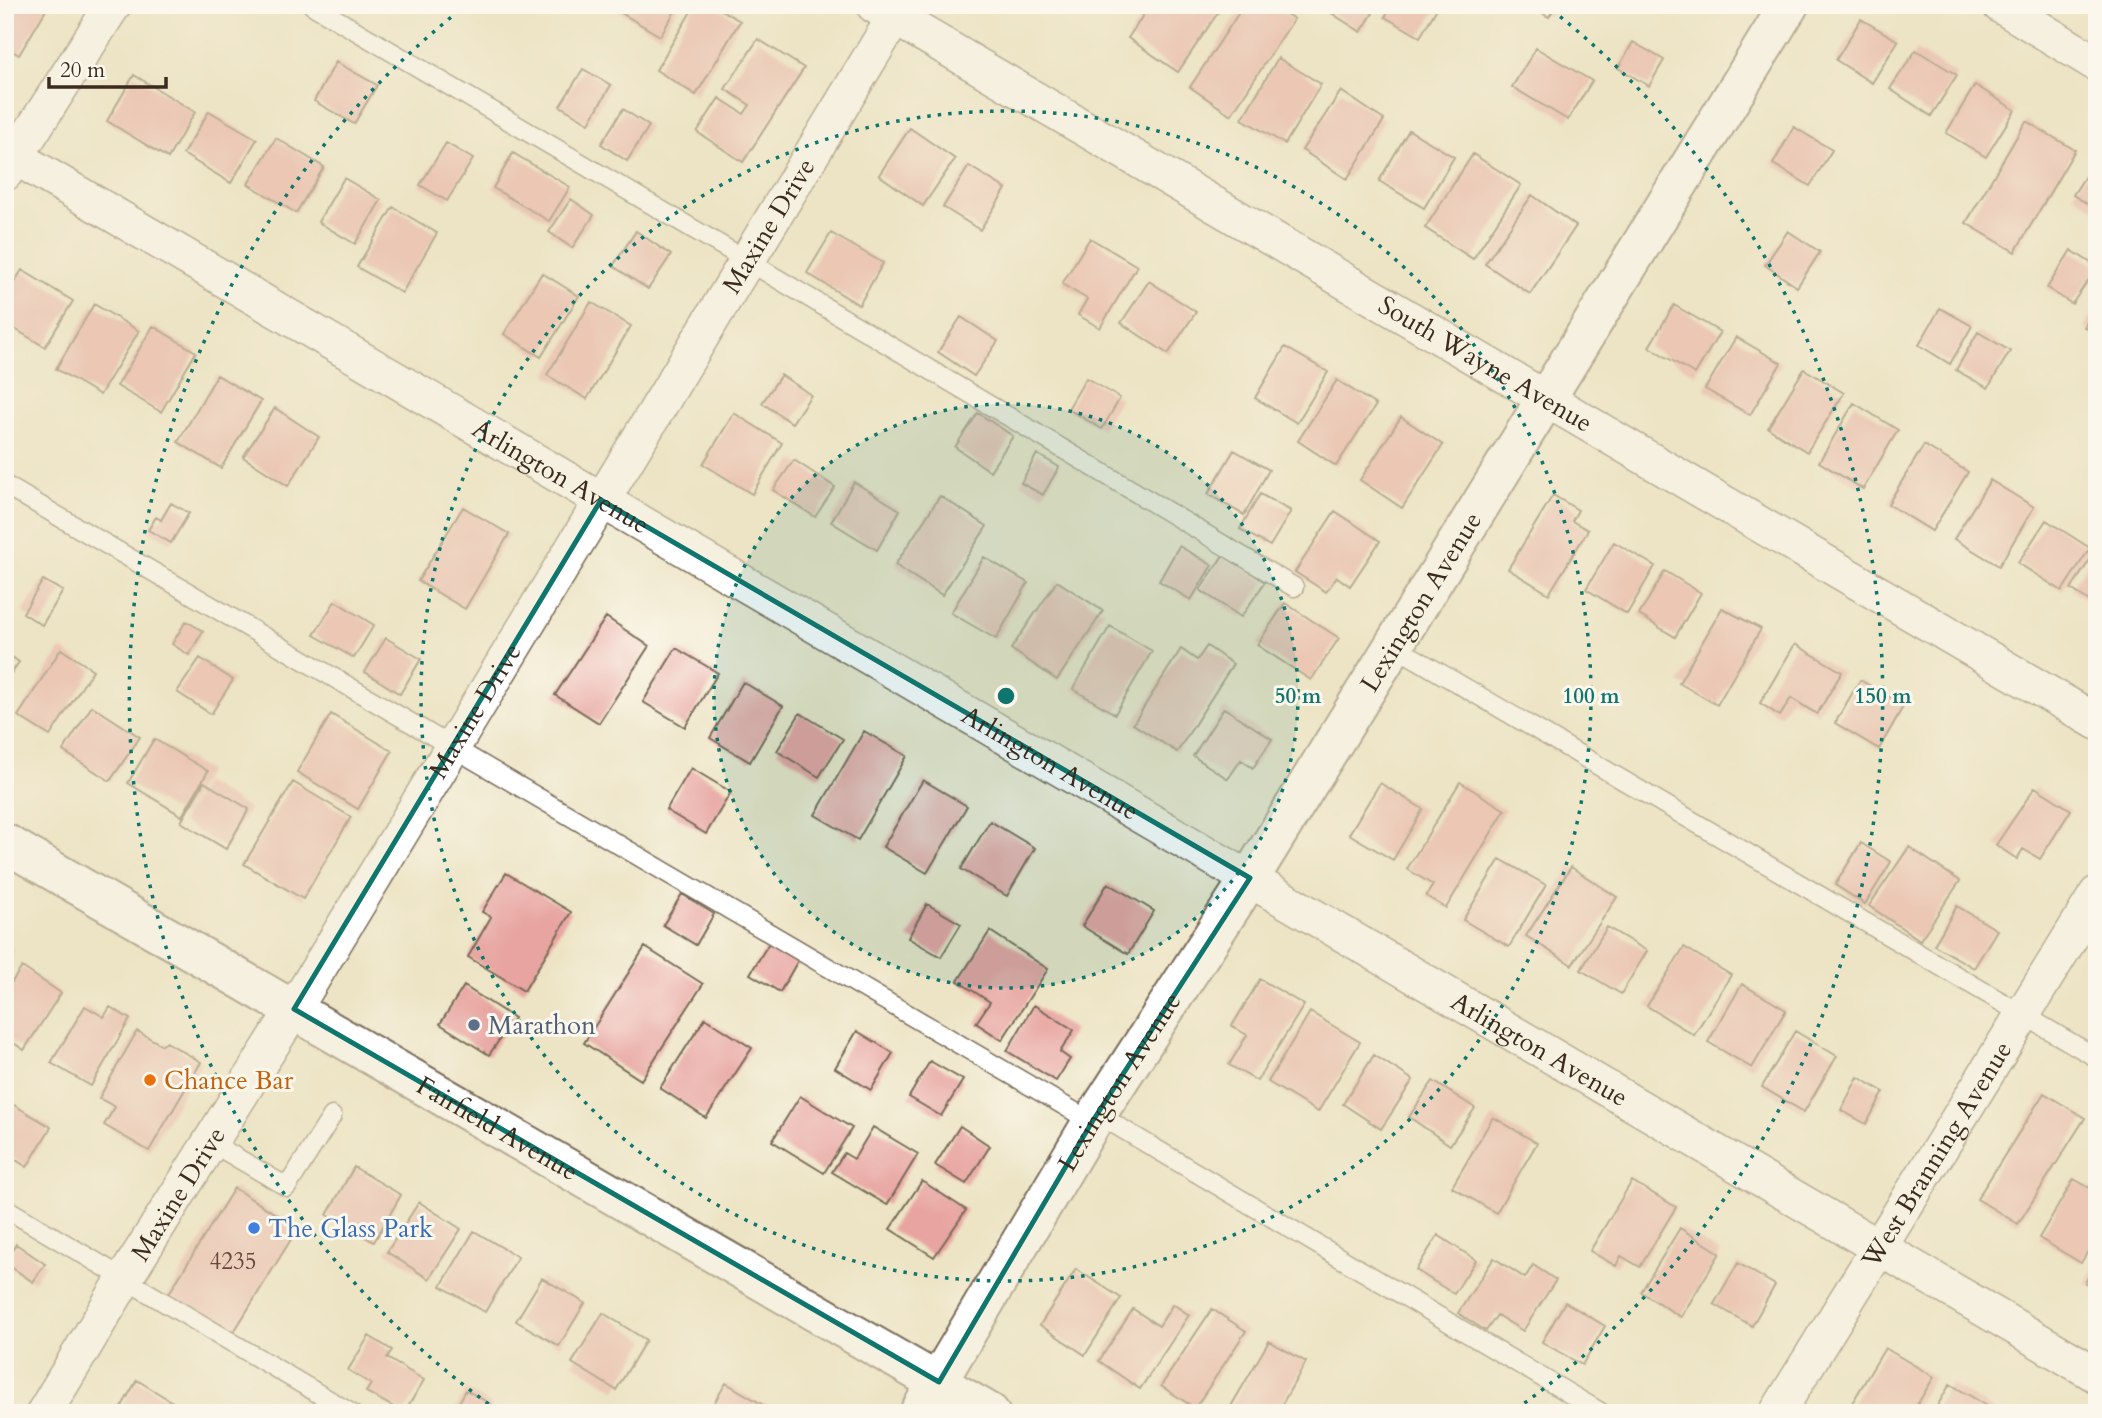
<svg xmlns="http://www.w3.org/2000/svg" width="2102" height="1418" viewBox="0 0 2102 1418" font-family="Cardo,serif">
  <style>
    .building { fill: #e8a4a0 }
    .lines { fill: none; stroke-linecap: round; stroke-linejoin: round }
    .service-casing { stroke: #796b58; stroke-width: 21 }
    .minor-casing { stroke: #796b58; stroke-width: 38 }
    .tertiary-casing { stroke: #796b58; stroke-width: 42 }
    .secondary-casing { stroke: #796b58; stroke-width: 42 }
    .service { stroke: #fff; stroke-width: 18 }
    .minor { stroke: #fff; stroke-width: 35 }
    .tertiary { stroke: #fff; stroke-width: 38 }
    .secondary { stroke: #fff; stroke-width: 38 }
    .marked { fill: none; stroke: #0f766e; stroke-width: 5; stroke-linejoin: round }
    .ring { fill: none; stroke: #0f766e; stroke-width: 3.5; stroke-dasharray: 3.5 7 }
    .service-dot { fill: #5c6f8a; stroke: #fbf7ec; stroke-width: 2.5 }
    .food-dot { fill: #e8710a; stroke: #fbf7ec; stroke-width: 2.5 }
    .shop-dot { fill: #3f7fe0; stroke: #fbf7ec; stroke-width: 2.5 }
    .labels { text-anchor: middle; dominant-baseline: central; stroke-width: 6; stroke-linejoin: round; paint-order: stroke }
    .number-label { font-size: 23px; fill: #66483e }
    .street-label { font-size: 26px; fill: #3b2a1e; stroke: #fbf7ec }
    .service-label { font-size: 26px; fill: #4e5e75; stroke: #fbf7ec; text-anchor: start }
    .food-label { font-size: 26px; fill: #c56008; stroke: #fbf7ec; text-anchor: start }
    .shop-label { font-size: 26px; fill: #366cbe; stroke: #fbf7ec; text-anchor: start }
    .centre { fill: #0f766e; stroke: #fbf7ec; stroke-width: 3.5 }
    .ring-label { font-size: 21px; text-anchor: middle; font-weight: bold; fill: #0f766e; stroke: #fbf7ec; stroke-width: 6; stroke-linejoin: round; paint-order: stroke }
  </style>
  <rect width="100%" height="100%" fill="#fbf7ec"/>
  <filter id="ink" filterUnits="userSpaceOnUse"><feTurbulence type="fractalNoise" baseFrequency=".0143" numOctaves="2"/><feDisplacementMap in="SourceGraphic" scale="14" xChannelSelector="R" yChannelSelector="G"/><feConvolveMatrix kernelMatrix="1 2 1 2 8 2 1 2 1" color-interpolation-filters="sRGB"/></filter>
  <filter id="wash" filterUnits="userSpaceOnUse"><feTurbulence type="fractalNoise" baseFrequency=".00686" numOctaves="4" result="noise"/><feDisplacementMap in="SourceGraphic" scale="28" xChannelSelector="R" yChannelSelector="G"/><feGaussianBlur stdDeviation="1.57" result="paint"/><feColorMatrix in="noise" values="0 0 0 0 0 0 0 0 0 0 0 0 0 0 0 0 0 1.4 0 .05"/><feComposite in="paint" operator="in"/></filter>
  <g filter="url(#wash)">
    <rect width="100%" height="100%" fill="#ede4c5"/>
    <g id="blocks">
      <path class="building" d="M5,5H49L19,55L5,47Z
        M614,5H679L660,36L613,8Z
        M695,5H713L740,21L696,95L656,70Z
        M1150,5H1223L1178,72L1128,38Z
        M1244,5H1273L1294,19L1231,115L1190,87Z
        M1328,5H1378L1361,32L1325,9Z
        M1392,5H1439L1420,37L1385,17Z
        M1529,5H1556L1549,17Z
        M1699,5H1717L1712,14Z
        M1861,19L1898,41L1872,83L1836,60Z
        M758,39L804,68L743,162L697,132L719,98L744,114L750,105L725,89Z
        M1633,42L1664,60L1649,86L1618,68Z
        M1536,48L1592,81L1568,120L1512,87Z
        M1916,50L1957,75L1931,116L1890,89Z
        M1278,58L1321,84L1285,144L1242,119Z
        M336,62L377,85L354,124L314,101Z
        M583,69L611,85L589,123L560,106Z
        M134,75L195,112L168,158L107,121Z
        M1975,85L2015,110L1986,157L1946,133Z
        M1341,91L1384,120L1347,179L1302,150Z
        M623,109L649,126L627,161L601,144Z
        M209,111L257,139L231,183L183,154Z
        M2026,121L2075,150L2015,252L1966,223Z
        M1794,127L1832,150L1810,186L1773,164Z
        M910,128L955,159L923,206L879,175Z
        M1409,130L1454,157L1424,208L1379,181Z
        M276,138L324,167L296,213L248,184Z
        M446,143L473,159L447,201L420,185Z
        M513,153L570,187L549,221L493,188Z
        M1473,154L1521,185L1473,259L1425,228Z
        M2097,158V210L2073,195Z
        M969,166L1006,189L980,230L943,207Z
        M344,178L381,200L355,244L318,222Z
        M1532,195L1576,226L1530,294L1485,264Z
        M571,199L594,215L572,248L549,232Z
        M393,207L437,233L402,293L357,267Z
        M636,231L671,255L648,289L613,266Z
        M1788,231L1820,252L1797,287L1765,265Z
        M831,233L883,263L859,305L807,273Z
        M1090,238L1137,266L1100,328L1078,315L1087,299L1062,284Z
        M2071,250L2097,267L2072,304L2047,288Z
        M22,270L73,301L45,347L5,323V297Z
        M542,273L579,296L541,357L504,334Z
        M1149,281L1196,312L1168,354L1121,323Z
        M591,302L631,326L587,399L547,375Z
        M94,304L139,331L100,395L56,369Z
        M1674,305L1720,332L1695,374L1649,347Z
        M2097,307V335L2084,327Z
        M1940,308L1972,326L1950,364L1919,345Z
        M961,317L998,341L974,376L938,352Z
        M153,326L196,352L161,412L117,386Z
        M1978,332L2010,351L1988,388L1956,370Z
        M1736,337L1781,363L1750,415L1705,389Z
        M1285,347L1328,372L1297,423L1255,398Z
        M1804,369L1844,393L1807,452L1768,428Z
        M217,375L261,401L221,468L178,442Z
        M781,375L811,395L792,423L762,403Z
        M1086,378L1120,398L1102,429L1068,409Z
        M1337,380L1376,405L1336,466L1298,441Z
        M1854,403L1898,430L1863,489L1819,462Z
        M275,408L319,437L288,486L243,457Z
        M734,413L782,443L752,494L703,464Z
        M978,413L1013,436L990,471L955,447Z
        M1401,417L1443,445L1402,508L1360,480Z
        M1924,445L1968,472L1932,531L1888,504Z
        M1234,450L1269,470L1244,515L1208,494Z
        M1037,454L1059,467L1043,495L1021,483Z
        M794,460L835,487L815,517L773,490Z
        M1990,480L2034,507L1999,566L1954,539Z
        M854,482L900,510L877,550L831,522Z
        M1260,494L1291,511L1270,546L1240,529Z
        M1553,495L1578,510L1572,521L1588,530L1549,594L1508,569Z
        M940,496L987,526L942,595L895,565Z
        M171,503L189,513L171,543L148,530L156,517L161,520Z
        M463,507L509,534L465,609L418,581Z
        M1335,511L1380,541L1350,586L1337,577L1326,592L1295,572Z
        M2046,520L2090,548L2062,591L2018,563Z
        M1614,542L1655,566L1627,614L1586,589Z
        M1179,546L1212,565L1191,600L1159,581Z
        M2097,549V606L2071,589Z
        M1224,554L1265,582L1241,617L1200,590Z
        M984,557L1028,583L996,639L951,613Z
        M1665,571L1701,593L1675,637L1639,615Z
        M43,580L63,591L42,625L23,613Z
        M1057,581L1103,611L1057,680L1011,649Z
        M335,601L374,625L354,658L314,635Z
        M1285,603L1339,638L1311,680L1257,645Z
        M1722,608L1761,629L1717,705L1679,683Z
        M606,617L649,646L599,723L555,695Z
        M186,621L203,631L189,655L172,644Z
        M1110,626L1152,651L1115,714L1073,689Z
        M386,638L421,659L400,694L365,672Z
        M1795,644L1842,672L1817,714L1791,698L1780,716L1760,703Z
        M1207,646L1233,664L1177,752L1133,724L1181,649L1197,660Z
        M676,648L718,673L685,727L643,702Z
        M61,649L93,670L50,736L18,716Z
        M5,652L19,662L5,682Z
        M200,658L233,680L211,714L177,692Z
        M1860,680L1904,705L1879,749L1835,723Z
        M743,682L783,706L750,762L710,738Z
        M92,706L140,737L110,781L63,751Z
        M1224,708L1272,739L1253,768L1241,760L1228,779L1193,756Z
        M800,713L843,739L819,777L777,751Z
        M331,714L392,751L358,809L297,772Z
        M864,731L907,756L858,840L815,815Z
        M154,739L208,771L182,816L128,783Z
        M691,768L731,792L706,834L666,810Z
        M923,780L967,806L927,873L883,847Z
        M204,782L249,809L226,849L181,822Z
        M293,782L351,817L303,899L244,864Z
        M1460,782L1505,810L1446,908L1426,896L1433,885L1407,869Z
        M1380,783L1423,809L1393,860L1349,834Z
        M2035,787L2071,810L2040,859L2023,849L2017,859L1996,845Z
        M990,821L1035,848L1007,896L961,869Z
        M1861,843L1891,862L1865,904L1835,885Z
        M1909,847L1960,881L1920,940L1869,906Z
        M1500,859L1546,885L1509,947L1463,920Z
        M1571,867L1617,897L1572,965L1526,936Z
        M506,873L571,912L524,991L468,957L491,917L482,912Z
        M1108,883L1154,911L1128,954L1082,926Z
        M682,894L714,914L696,945L663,925Z
        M927,904L961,924L941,957L908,938Z
        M1957,906L1997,930L1974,968L1934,945Z
        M1607,927L1647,951L1621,994L1581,970Z
        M990,931L1048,969L1002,1040L976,1023L990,1002L958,981Z
        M772,938L801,955L780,992L750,974Z
        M5,944L13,949L5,963Z
        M645,947L703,984L641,1080L584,1043Z
        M1684,947L1731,975L1694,1035L1647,1006Z
        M22,967L61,993L24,1050L5,1037V992Z
        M1260,979L1304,1005L1257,1081L1229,1065L1247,1035L1232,1026Z
        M1742,984L1786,1010L1752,1068L1708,1042Z
        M464,986L514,1018L489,1055L440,1024Z
        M1034,1005L1074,1030L1060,1052L1070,1059L1056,1081L1007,1051Z
        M85,1006L104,1017L110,1007L130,1019L91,1086L51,1063Z
        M1310,1012L1360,1042L1318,1112L1268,1082Z
        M705,1018L752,1048L706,1118L660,1088Z
        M137,1031L162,1045L166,1042L201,1062L149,1151L104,1125L115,1107L99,1098Z
        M857,1031L893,1053L871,1090L835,1068Z
        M1795,1031L1837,1056L1804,1112L1762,1087Z
        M1374,1055L1413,1080L1381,1129L1343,1104Z
        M930,1061L963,1080L941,1116L909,1097Z
        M1858,1077L1884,1092L1866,1124L1841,1110Z
        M1433,1081L1475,1108L1450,1145L1409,1117Z
        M2044,1093L2085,1118L2018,1224L1977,1199Z
        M800,1096L852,1128L824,1173L772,1141Z
        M12,1104L51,1127L27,1167L5,1153V1115Z
        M1493,1117L1537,1143L1496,1213L1452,1187Z
        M960,1126L990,1146L966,1184L935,1165Z
        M873,1127L918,1154L887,1205L832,1172L844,1153L854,1159Z
        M354,1167L401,1195L374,1242L327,1215Z
        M2074,1179L2097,1192V1236L2081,1263L2039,1238Z
        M922,1181L966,1210L934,1257L890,1229Z
        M1632,1181L1676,1207L1640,1267L1621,1256L1616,1266L1590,1251Z
        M234,1188L298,1228L232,1335L168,1295Z
        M419,1202L461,1229L429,1279L387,1252Z
        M1680,1228L1720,1253L1681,1317L1641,1292Z
        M474,1231L518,1257L485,1312L441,1286Z
        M1438,1235L1476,1260L1454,1294L1416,1270Z
        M16,1244L45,1264L33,1282L5,1263Z
        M1494,1258L1525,1278L1533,1265L1556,1280L1523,1331L1497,1315L1486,1331L1458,1313Z
        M2097,1262V1290L2085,1283Z
        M1738,1263L1775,1285L1752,1326L1714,1304Z
        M1076,1269L1121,1298L1085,1355L1040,1325Z
        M542,1278L585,1303L559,1346L516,1321Z
        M1565,1302L1605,1326L1582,1365L1542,1342Z
        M1173,1304L1189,1315L1140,1389L1099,1361L1133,1309L1159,1326Z
        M1212,1309L1246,1331L1195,1408L1161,1386Z
        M603,1313L646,1340L616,1390L572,1363Z
        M369,1336L392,1350L387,1358L424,1380L404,1413L366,1392L371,1384L348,1370Z
        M1269,1341L1306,1362L1277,1413H1238L1230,1408Z
        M1885,1348L1934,1377L1912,1413H1846Z
        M137,1380L187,1411L186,1413H118Z
        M726,1383L770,1409L768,1413H708Z
        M1950,1384L1994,1410L1993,1413H1933Z
        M466,1390L492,1405L488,1413H453Z
        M1310,1406L1321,1413H1305Z"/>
    </g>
  </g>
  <g filter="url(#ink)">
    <use href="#blocks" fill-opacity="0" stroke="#796b58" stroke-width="2"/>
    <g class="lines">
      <g class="service-casing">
        <path id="service" d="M312,5L746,260L1294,587
          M5,485L1092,1122
          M1394,646L2097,1058
          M1097,1114L1602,1413
          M210,1142L287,1187L332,1116
          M5,1208L351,1413"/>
      </g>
      <g class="minor-casing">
        <g id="minor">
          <path id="s1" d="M874,5L2097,722"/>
          <path d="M2000,5L2097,64"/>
          <path id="s2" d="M5,151L2097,1375"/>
          <path d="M5,173L113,5"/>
          <path id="s3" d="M44,1413L125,1278L294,1009L902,5"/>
          <path id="s4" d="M1777,1413L2097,894"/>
        </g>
      </g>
      <g class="tertiary-casing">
        <g id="tertiary">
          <path id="s5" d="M919,1413L1092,1122L1250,878L1789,5"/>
        </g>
      </g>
      <g class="secondary-casing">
        <g id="secondary">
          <path id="s6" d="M5,843L990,1413"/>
        </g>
      </g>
      <use href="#service" class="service"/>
      <use href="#minor" class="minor"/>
      <use href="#tertiary" class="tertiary"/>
      <use href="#secondary" class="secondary"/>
    </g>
  </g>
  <path d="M0 0H2102V1418H0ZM601,500L1250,878L1092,1122L939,1382L294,1009Z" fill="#ede4c5" fill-opacity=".55" fill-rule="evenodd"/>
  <path class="marked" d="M601,500L1250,878L1092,1122L939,1382L294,1009Z"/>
  <circle cx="1006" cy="696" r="292" fill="#0f766e" fill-opacity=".12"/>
  <g class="ring">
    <circle cx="1006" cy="696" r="292"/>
    <circle cx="1006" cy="696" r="585"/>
    <path d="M497 1410A877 877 0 0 1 460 10M1552 10A877 877 0 0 1 1515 1410"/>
  </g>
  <circle class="service-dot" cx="474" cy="1025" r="7"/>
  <circle class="food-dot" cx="150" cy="1080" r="7"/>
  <circle class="shop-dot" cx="254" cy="1228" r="7"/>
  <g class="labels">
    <g class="number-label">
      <text x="233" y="1261">4235</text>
    </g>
    <g class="street-label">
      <text stroke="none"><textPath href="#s3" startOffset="1391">Maxine Drive</textPath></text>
      <text stroke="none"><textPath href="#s1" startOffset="709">South Wayne Avenue</textPath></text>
      <text stroke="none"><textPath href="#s2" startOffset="644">Arlington Avenue</textPath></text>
      <text stroke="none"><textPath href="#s5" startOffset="954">Lexington Avenue</textPath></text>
      <text stroke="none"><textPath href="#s3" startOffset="824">Maxine Drive</textPath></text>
      <text stroke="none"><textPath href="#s2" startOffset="1211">Arlington Avenue</textPath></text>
      <text stroke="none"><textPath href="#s2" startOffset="1778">Arlington Avenue</textPath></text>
      <text stroke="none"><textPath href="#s5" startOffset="387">Lexington Avenue</textPath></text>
      <text stroke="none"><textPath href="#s6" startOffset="569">Fairfield Avenue</textPath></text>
      <text stroke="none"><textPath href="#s4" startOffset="304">West Branning Avenue</textPath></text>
      <text stroke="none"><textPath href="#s3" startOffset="257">Maxine Drive</textPath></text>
    </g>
    <g class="service-label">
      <text x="488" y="1025">Marathon</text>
    </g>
    <g class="food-label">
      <text x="164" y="1080">Chance Bar</text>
    </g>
    <g class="shop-label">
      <text x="268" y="1228">The Glass Park</text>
    </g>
  </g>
  <circle cx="1006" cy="696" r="10" class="centre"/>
  <g class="ring-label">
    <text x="1298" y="703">50 m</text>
    <text x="1591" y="703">100 m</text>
    <text x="1883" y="703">150 m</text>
  </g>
  <rect width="2102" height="1418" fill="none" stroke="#fbf7ec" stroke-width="28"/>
  <path d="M49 77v10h117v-10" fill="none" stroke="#3b2a1e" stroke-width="3.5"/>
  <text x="60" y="77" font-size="21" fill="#3b2a1e" stroke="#fbf7ec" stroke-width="5" paint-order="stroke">20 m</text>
</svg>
